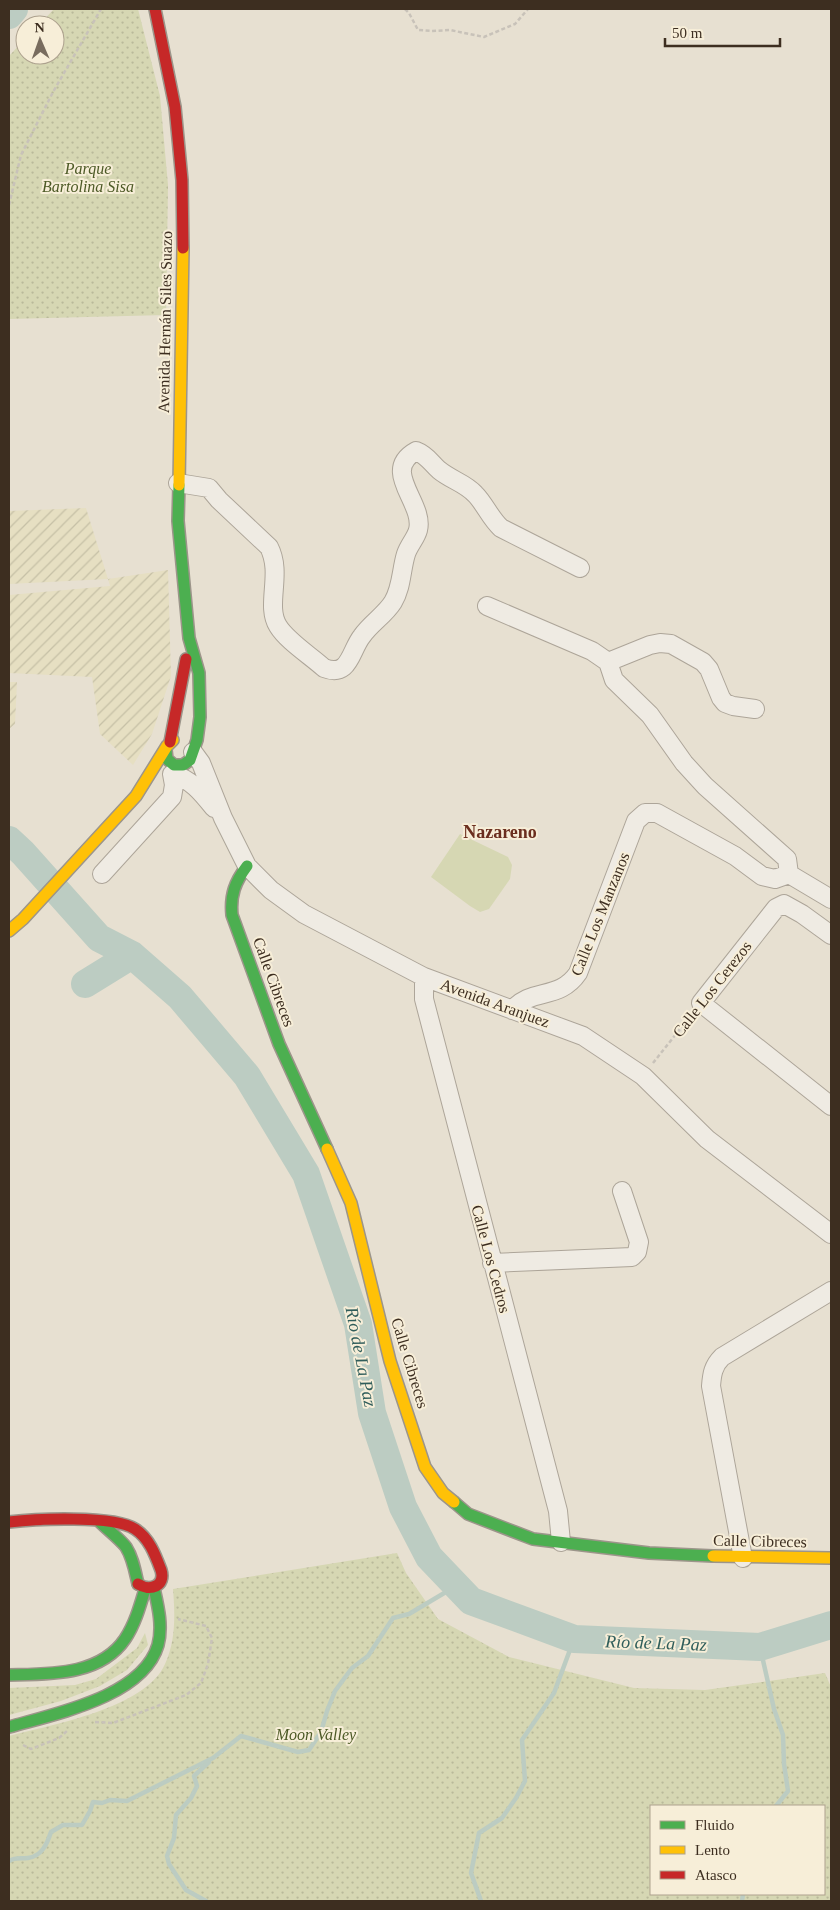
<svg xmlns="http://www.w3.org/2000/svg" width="840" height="1910" viewBox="0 0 840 1910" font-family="'Times New Roman',serif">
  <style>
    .farmland { fill: url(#farmland-furrows) }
    .green { fill: #d6d7b3 }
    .park { fill: url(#park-dots); fill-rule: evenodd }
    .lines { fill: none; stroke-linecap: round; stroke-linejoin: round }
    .stream { stroke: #bcccc2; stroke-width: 4.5 }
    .river { stroke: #bcccc2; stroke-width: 28 }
    .street-casing { stroke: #ada599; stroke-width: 20 }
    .fast-casing { stroke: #9c958a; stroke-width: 14 }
    .slow-casing { stroke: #9c958a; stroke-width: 14 }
    .jam-casing { stroke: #9c958a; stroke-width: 14 }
    .path { stroke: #c8c2b9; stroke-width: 2.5; stroke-dasharray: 4 2.5; stroke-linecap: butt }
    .street { stroke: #efebe3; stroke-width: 18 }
    .fast { stroke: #4caf50; stroke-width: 11 }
    .slow { stroke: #ffc107; stroke-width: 11 }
    .jam { stroke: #c62828; stroke-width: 11 }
    .labels { text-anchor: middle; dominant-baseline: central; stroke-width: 4; stroke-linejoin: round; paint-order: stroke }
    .park-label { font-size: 16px; font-style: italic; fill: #4d5a26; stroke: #f7eed8 }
    .street-label { font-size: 16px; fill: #3d2e20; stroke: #f7eed8 }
    .neighbourhood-label { font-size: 18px; font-weight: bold; fill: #6b2e1e; stroke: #f7eed8 }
    .water-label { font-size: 18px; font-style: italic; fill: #2f5d5a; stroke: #f7eed8 }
  </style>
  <defs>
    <pattern id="farmland-furrows" width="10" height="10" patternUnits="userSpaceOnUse" patternTransform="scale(1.25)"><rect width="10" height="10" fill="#e6dfc2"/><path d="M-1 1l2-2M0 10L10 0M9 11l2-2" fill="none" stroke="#c6c0a6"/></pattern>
    <pattern id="park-dots" width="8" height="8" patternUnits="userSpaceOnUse" patternTransform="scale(1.25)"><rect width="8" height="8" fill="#d6d7b3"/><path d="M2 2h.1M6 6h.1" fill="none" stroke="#b9b99a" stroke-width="1.8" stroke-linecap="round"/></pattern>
  </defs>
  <rect width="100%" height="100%" fill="#e7e0d1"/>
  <path class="farmland" d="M86,508L108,579L168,570L171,676L152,734L133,765L100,734L92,677L9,673V595L110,586L108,579L9,584V511Z
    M9,682H17L15,724L9,729Z"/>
  <path class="green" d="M460,834L508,857L512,865L510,879L489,909L480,912L470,906L431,877Z"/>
  <path class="park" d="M54,9H138L160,96L168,185L166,315L9,319V56L25,39V55H55V25H39Z
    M397,1553L406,1573L438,1619L509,1657L634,1688L705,1690L825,1673L831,1687V1901H9V1736C51,1725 146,1708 165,1664C176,1641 175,1614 173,1589ZM651,1806H824V1894H651Z
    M145,1633L148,1645L127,1670L100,1686L61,1701L9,1715V1688L75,1685L96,1679L137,1648Z"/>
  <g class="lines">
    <path class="stream" d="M760,1647L774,1709L783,1735L784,1764L788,1791L776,1806
      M9,1861C16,1857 20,1859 28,1858C42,1856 47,1844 51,1832L63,1825H82L90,1811L93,1802L102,1803L110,1800L127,1801L213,1758L241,1736L298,1752L309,1750L321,1732L327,1711L335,1691L352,1668L368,1656L393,1618L409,1614L456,1586
      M206,1901L186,1890L169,1864L167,1856L174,1838L176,1815L191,1798L197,1786L194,1776L209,1762
      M481,1901L471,1873L479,1833L502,1818L516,1798L525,1781L522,1740L554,1693L574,1639
      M742,1901L743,1894"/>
    <path class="river" d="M9,15L14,9
      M9,840L23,853L99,938L132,955L180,997L247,1076L306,1174L358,1324L372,1413L403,1507L429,1557L471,1601L574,1639L760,1647L831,1625
      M85,984L132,955"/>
    <g class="street-casing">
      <path id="street" d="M178,483L209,488L219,500L269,547C283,574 265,605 278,626C287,641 311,656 324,668C350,678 350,651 362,636C371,623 385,615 393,602C402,587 401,570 406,554C409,545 416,538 418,530C425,503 380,471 416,451C427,455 431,463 439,470C451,480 465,483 475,494C485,504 490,518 501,528L580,568
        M487,606L592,651L608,662L614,680L650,715L684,763L705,786L787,859L789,874L775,879L762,876L735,856L657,813H645L636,821L578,973C559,1001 532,987 512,1010
        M608,662L650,645L660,643L671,644L703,662L709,669L721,698L725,703L733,706L755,709
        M193,752L201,763L223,818L247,866L271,890L304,914L424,977L583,1036L643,1076L707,1139L831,1234
        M102,874L172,797L174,785L172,774C191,779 202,793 214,808
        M789,874L831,899
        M831,935L802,914L784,904L776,908L701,1003L831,1106
        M424,977V999L558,1511L561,1542
        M492,1263L632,1257L637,1252L639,1242L622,1191
        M743,1558L711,1386C712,1374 713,1366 722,1357L831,1291"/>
    </g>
    <g class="fast-casing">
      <path id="fast" d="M166,750L167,759L174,765H183L190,760L197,740L200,717L199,673L189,638L178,521L179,485
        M247,866C235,882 230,895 232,915L279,1044L327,1149
        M454,1502L468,1514L533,1539L649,1553L713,1556
        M100,1522C107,1529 121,1540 126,1547C133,1558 135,1571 138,1584
        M9,1675C49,1674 100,1676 125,1639C135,1624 140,1606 145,1589
        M9,1727C54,1714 143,1697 158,1645C163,1626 158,1606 154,1588"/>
    </g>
    <g class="slow-casing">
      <path id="slow" d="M179,485L183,248
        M9,931L23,919L136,796L167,746L173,740
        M327,1149L351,1203L390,1361L425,1467L443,1493L454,1502
        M713,1556L831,1558"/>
    </g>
    <g class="jam-casing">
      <path id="jam" d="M155,9L175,107L182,180L183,248
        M170,742L186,659
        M9,1522C35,1519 114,1515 135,1529C149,1538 155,1554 161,1570C166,1586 150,1592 138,1584"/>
    </g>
    <path class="path" d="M405,9L409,13L418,30L432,31L450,30L484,37L515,24L528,9
      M9,205L21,155L53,92L101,9
      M653,1063L692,1014
      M95,1722L113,1723L186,1695L201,1683L208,1664L212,1638L206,1626L178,1619
      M23,1745L31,1749L59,1738L67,1731"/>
    <use href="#street" class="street"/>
    <use href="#fast" class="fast"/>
    <use href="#slow" class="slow"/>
    <use href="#jam" class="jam"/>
  </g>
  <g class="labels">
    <g class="park-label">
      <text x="88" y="168">Parque<tspan x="88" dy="18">Bartolina Sisa</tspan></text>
      <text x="316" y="1734">Moon Valley</text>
    </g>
    <g class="street-label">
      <text transform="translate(165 322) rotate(-89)">Avenida Hernán Siles Suazo</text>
      <text transform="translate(600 914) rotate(-68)">Calle Los Manzanos</text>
      <text transform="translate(274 982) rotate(70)">Calle Cibreces</text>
      <text transform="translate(712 989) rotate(-52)">Calle Los Cerezos</text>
      <text transform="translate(495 1003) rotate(20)">Avenida Aranjuez</text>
      <text transform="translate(491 1259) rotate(75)">Calle Los Cedros</text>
      <text transform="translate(410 1363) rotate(73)">Calle Cibreces</text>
      <text transform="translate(760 1541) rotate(1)">Calle Cibreces</text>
    </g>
    <g class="neighbourhood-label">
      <text x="500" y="832">Nazareno</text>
    </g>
    <g class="water-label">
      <text transform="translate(361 1357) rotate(79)">Río de La Paz</text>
      <text transform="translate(656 1643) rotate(2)">Río de La Paz</text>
    </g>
  </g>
  <rect width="840" height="1910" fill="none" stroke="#3d2e20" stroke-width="20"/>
  <rect x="650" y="1805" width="175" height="90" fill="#f7eed8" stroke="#ada18e"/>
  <rect x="660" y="1821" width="25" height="8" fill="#4caf50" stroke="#ada18e"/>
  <text x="695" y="1830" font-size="15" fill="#3d2e20">Fluido</text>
  <rect x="660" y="1846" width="25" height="8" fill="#ffc107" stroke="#ada18e"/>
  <text x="695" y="1855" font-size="15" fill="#3d2e20">Lento</text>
  <rect x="660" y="1871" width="25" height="8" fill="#c62828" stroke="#ada18e"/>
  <text x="695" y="1880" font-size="15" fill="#3d2e20">Atasco</text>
  <g transform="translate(40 40) rotate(358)"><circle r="24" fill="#f7eed8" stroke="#ada18e"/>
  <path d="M0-4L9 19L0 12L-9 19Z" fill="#786c5e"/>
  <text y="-8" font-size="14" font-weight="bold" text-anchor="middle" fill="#3d2e20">N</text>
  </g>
  <path d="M665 38v8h115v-8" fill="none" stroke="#3d2e20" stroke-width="2.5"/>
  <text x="672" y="38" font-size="15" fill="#3d2e20" stroke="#f7eed8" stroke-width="4" paint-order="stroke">50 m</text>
</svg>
